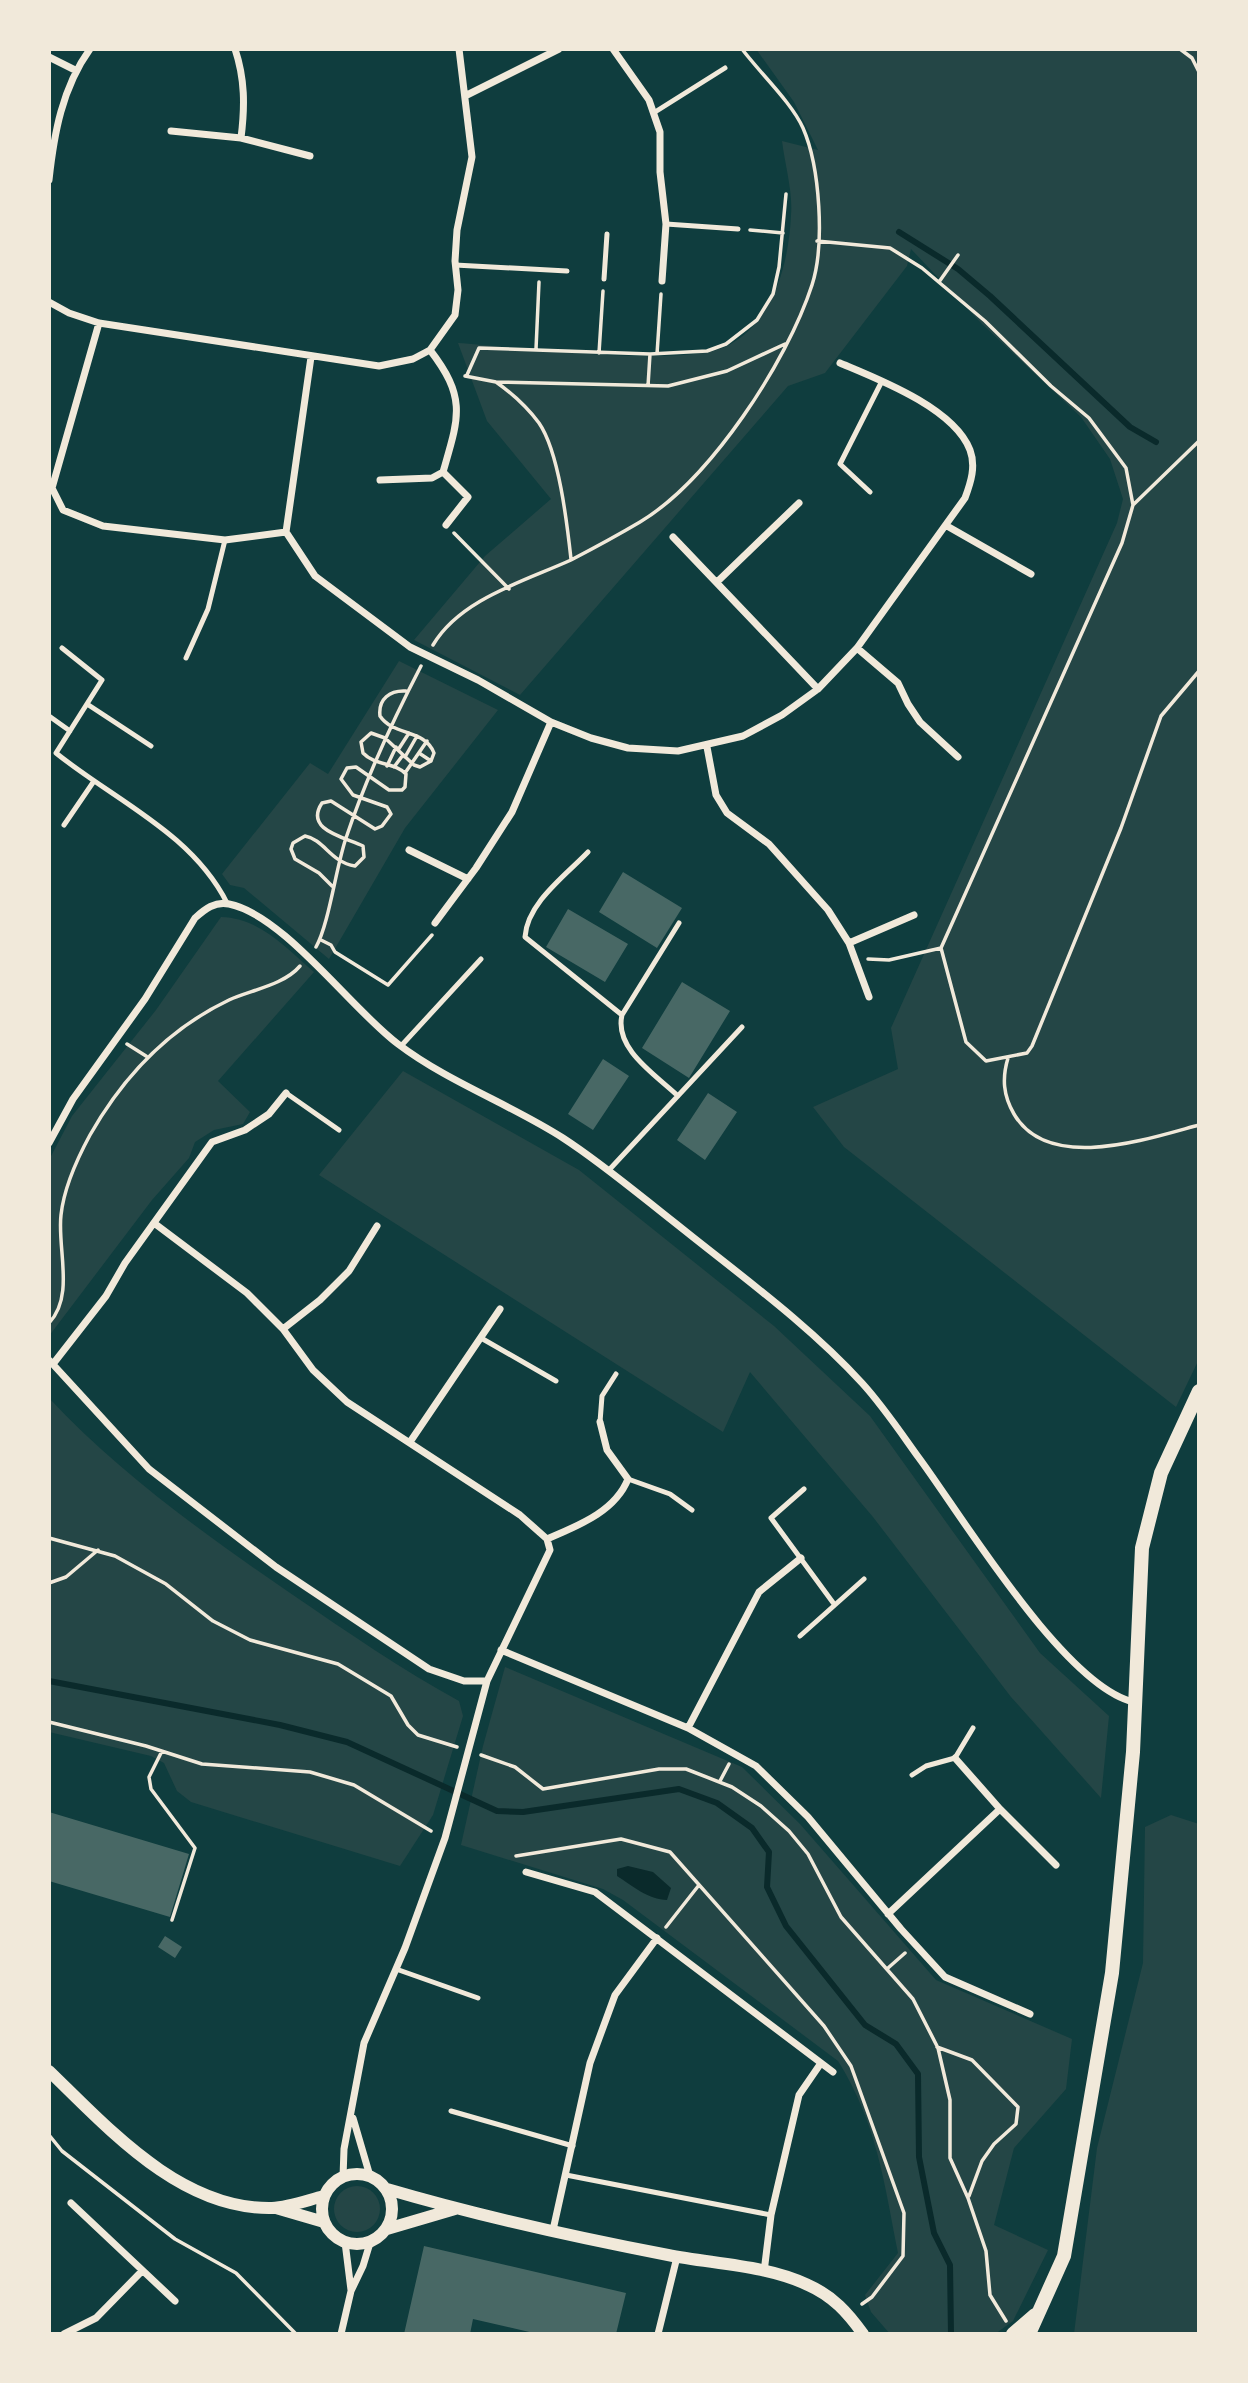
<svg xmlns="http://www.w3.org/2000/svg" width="1248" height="2383" viewBox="0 0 1248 2383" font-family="Georgia,serif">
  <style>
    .green { fill: #244646 }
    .water { fill: #0a2a2b }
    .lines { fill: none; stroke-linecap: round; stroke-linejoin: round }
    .stream { stroke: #0a2a2b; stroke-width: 6 }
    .building { fill: #486865 }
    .path { stroke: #f1e9da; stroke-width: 3.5 }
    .service { stroke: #f1e9da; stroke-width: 5 }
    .minor { stroke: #f1e9da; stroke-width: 7 }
    .tertiary { stroke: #f1e9da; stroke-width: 12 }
    .secondary { stroke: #f1e9da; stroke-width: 14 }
  </style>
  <rect width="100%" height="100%" fill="#0f3d3e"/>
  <path class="green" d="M756,49H1199V1359L1176,1407L844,1147L813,1107L898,1069L891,1028L1117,523L1123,499L1110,459L1081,417L982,324L911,249L907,266L825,373L788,386L520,695L414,640L485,556L551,499L487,421L458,343C515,347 686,369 729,345C774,321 789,262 791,215C793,192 785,165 782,141L818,150L794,102Z
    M399,661L498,710L405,828L329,959L244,888L230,885L222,874L310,763L328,774Z
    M221,917C260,918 286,948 314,972L218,1081L250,1112L243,1124L214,1130L195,1142L189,1158L152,1200L49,1336V1160L72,1116L156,1010Z
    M403,1071L579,1170L774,1326L870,1416L1040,1653L1109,1716L1101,1798L1011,1697L873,1517L750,1372L723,1432L319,1175Z
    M49,1398C120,1474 207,1536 293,1595C347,1632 401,1669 459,1701L463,1716L433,1815L400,1866L191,1802L177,1791L164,1763L151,1756L49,1732Z
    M505,1667L742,1767L800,1824L936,1980L1072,2039L1066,2089L1014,2148L994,2225L1048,2250L1013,2321L995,2334H890L871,2312L865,2295L898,2253C884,2182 877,2123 838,2061L623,1900L603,1889L461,1845L483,1746Z
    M1171,1815L1199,1824V2334H1074L1097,2148L1143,1963L1145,1827Z
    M334 2209a23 23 0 1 1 46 0a23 23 0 1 1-46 0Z"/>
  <path class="water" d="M628,1866L653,1872L671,1888L667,1900C649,1900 631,1885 617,1876V1869Z"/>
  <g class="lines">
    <path class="stream" d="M899,232L958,269L990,296L1130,427L1156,442
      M49,1681L280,1725L347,1742L497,1811L523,1812L679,1789L717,1803L752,1828L769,1852L767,1887L786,1926L865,2025L896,2044L918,2074L919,2157L934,2233L950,2265L951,2334"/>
  </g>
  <path class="building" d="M623,872L682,908L657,948L599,912Z
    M568,909L628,944L605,982L546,947Z
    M682,982L730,1011L689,1078L642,1048Z
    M603,1059L629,1076L593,1130L568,1114Z
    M708,1093L737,1112L705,1160L677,1140Z
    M49,1812L189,1854L170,1917L49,1881Z
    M165,1936L182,1947L175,1958L158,1947Z
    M424,2246L626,2293L616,2334H538L473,2319L470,2334H404Z"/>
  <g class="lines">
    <path class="path" d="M1180,49L1192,58L1199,72
      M750,230L783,233
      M817,241L890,248L922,268L985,321L1051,386L1089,418L1126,468L1133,505L1122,543L941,948L966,1042L986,1061L1027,1053L1032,1046L1121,828L1161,716L1199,671
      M939,282L958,255
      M536,349L539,282
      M599,353L603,291
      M657,354L661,294
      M467,375L479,348L650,354L707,351L726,344L757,320L773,294L779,267L786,194
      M465,376L496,382L668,386L727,371L785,344
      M496,382C513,394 527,407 539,423C559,452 567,523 571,559
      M648,386L650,354
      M1133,505L1199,441
      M454,533L509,589
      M433,645C460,599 525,581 571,560C594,548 618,535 640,522C710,480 787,362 812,285C825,245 820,167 803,128C792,103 760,73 742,49
      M398,750L409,733
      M419,753L431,761
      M405,757L417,736
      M387,766L396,747
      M394,767L403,755
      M405,773L427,741
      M332,886L319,873L295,859L291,849L293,843L305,836C325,840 330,862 355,866L364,857L363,846C344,837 304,830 322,803L331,801L375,829L382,826L391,814L387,807L353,795L341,779L347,768L356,767L389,790H402L405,787L406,774C395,762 375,766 363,753L361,742L371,733L385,738L414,765L420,767L431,761L434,753C425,729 393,736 380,716C378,699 390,690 406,691
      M321,940L331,945L335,952L388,985L432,935
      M316,947C329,924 336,867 346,838C366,778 392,722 421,666
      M868,959L889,960L941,948
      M127,1044L146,1056
      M1008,1058C1002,1078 1003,1095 1014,1114C1048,1173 1147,1139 1199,1125
      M49,1323C75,1296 57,1248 61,1215C64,1187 77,1159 90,1135C123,1077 168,1029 229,1000C251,990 284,985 300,966
      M49,1538L115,1556L166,1584L213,1621L250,1640L338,1664L391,1696L408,1725L418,1735L457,1747
      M49,1583L66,1577L98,1550
      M49,1722L146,1746L202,1764L310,1772L354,1785L431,1831
      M162,1751L149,1777L151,1789L195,1848L172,1920
      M481,1755L515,1767L543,1789L659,1769H686L732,1787L761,1806L789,1831L808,1854L841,1917L913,1999L938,2048L950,2100V2158L968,2198L986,2251L990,2295L1006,2321
      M720,1781L729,1764
      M516,1856L621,1839L670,1852L824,2026L851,2066L904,2213L903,2256L872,2297L862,2304
      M666,1927L699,1885
      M888,1968L905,1953
      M937,2047L972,2060L1018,2107L1016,2124L994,2144L982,2161L969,2196
      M49,2135L62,2151L175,2239L236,2273L296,2334"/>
    <path class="service" d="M655,112L725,68
      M666,224L738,229
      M455,265L567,271
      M604,279L607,234
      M870,492L840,464L882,381
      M62,648L102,680L56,753C114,800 192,833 227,903
      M186,658L208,609L225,540
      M87,704L151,746
      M49,716L70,731
      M64,825L94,781
      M588,852C566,875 527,903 525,937L622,1015
      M401,1046L481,959
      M286,1093L339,1130
      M678,1096C656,1075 614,1049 622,1015L679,923
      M609,1170L742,1027
      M481,1338L556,1381
      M600,1422L602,1396L616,1374
      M628,1479L670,1494L692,1510
      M804,1489L771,1518L834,1604
      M800,1636L864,1579
      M912,1775L926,1766L955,1758L973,1728
      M396,1969L478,1998
      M451,2111L573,2146
      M566,2175L771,2215"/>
    <path class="minor" d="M235,49C245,79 245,106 241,138
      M613,49L649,100L660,132V172L666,224L662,281
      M49,57L75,70
      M467,95L559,49
      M171,131L241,138L310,156
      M49,180C54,134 62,88 90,49
      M49,302L69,313L99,323L379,366L413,359L430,350L455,315L458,290L455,261L457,230L472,157L459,49
      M99,323L52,488L63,510L103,526L225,540L286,532
      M311,357L286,532L315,576L410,647L478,680L551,722L591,738L628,748L678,751L743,736L782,715L818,689L857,648L965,498C971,482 976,466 970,450C954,408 878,379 840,363
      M443,472L468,497L446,525
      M380,480L432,478L443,472C459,417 467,398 430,350
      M947,526L1031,574
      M673,537L818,689
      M717,582L799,503
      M857,648L898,683L908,704L920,722L958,757
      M707,747L716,795L727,813L769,844L828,910L849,943L869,997
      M409,850L468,879
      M435,923L476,868L512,812L551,722
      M849,943L914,915
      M49,1143L73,1099L145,999L195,918C205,909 215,901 229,904C284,915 351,1009 398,1044C448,1082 510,1104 563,1138C606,1166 644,1199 684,1230C744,1278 810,1326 862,1383C883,1406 901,1433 919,1458C962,1516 1065,1687 1134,1702
      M154,1223L247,1293L283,1329L313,1370L347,1402L520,1515L547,1539L550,1550L487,1681L445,1838L405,1948L364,2043L344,2149L343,2177
      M283,1329L320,1300L349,1271L377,1226
      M49,1360L149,1469L276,1567L429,1669L464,1681H487
      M53,1364L106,1296L125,1263L212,1142L245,1130L269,1114L286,1093
      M410,1442L500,1309
      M547,1539C577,1526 615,1512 628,1479L607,1450L600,1422
      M501,1650L688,1728L756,1766L808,1817L901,1929L945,1977L1030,2014
      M688,1728L759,1592L801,1558
      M955,1758L1000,1809L1056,1865
      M526,1872L595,1892L833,2072
      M888,1914L1000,1809
      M353,2118L370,2176
      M71,2203L175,2301
      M553,2230L590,2063L615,1995L657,1938
      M345,2242L351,2290
      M764,2272L771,2215L799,2095L821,2063
      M64,2334L96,2318L142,2271
      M341,2334L351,2291L363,2266L370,2243
      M658,2334L677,2257"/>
    <path class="tertiary" d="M49,2071C109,2129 181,2210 272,2208C289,2207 308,2200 324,2196
      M322 2209a35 35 0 1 1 70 0a35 35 0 1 1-70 0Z
      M387,2189C479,2216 574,2237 668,2255C713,2264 766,2265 808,2285C833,2296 848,2313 863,2334
      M276,2208L324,2222
      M387,2229L455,2209"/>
    <path class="secondary" d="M1013,2334L1035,2315
      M1029,2334L1064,2256L1112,1973L1133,1752L1142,1548L1161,1473L1199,1391"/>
  </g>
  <rect width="1248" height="2383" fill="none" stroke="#f1e9da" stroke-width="102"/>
</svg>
